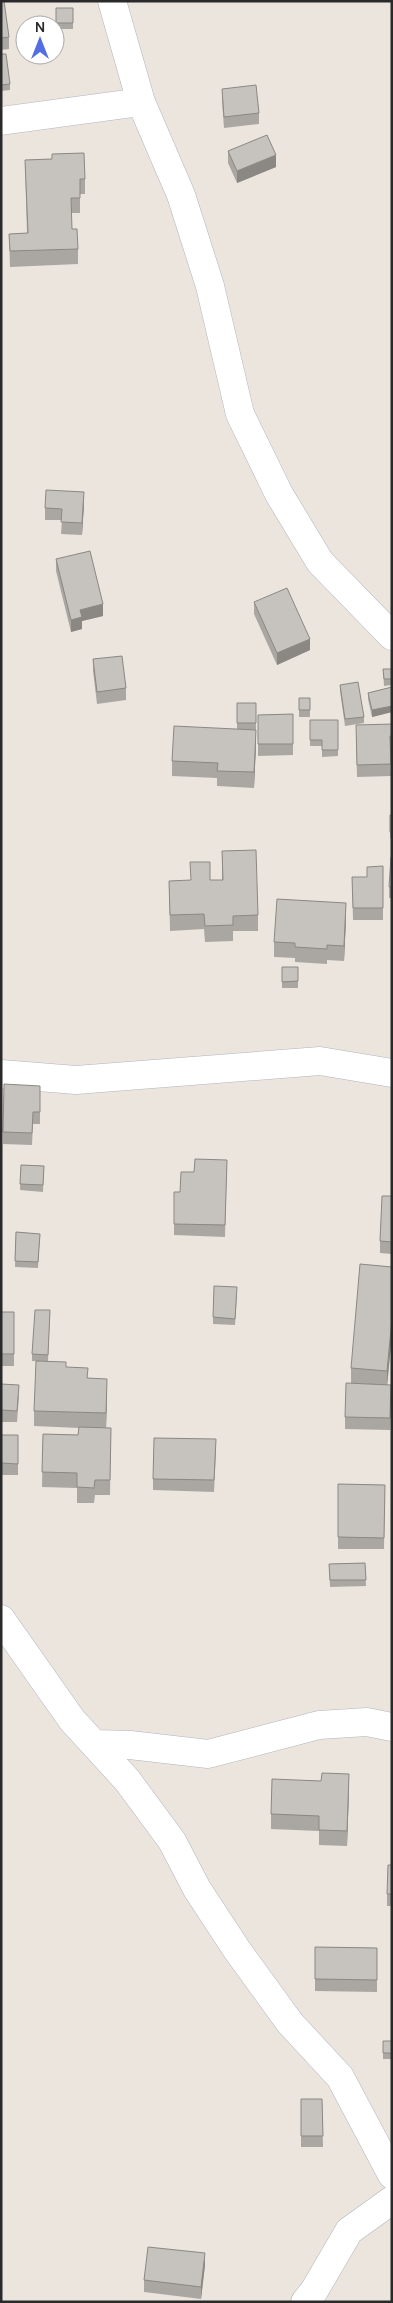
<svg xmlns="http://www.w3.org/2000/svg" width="393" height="2303" viewBox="0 0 393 2303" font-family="Manrope,sans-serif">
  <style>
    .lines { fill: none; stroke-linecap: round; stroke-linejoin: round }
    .minor-casing { stroke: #b2b4bc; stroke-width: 29 }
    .minor { stroke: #fff; stroke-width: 28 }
    .wall { fill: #aaa7a3 }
    .shaded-wall { fill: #8b8884 }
    .building { fill: #c6c2bd; stroke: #8b8884 }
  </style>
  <rect width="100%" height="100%" fill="#ebe5de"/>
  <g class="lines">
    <g class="minor-casing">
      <path id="minor" d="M112,1L141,102L181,195L210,286L240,414L279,494L320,562L392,636
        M1,121L141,102
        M1,1074L76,1080L320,1061L392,1073
        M1,1619L72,1720L127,1780L172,1841L197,1889L237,1950L290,2023L340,2077L392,2175
        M95,1744L130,1745L208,1754L319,1725L367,1722L392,1727
        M305,2302L314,2291L349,2231L392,2200"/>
    </g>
    <use href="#minor" class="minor"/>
  </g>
  <path class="wall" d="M1,2L9,37V49L1,50Z
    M56,8H73V29H56Z
    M1,54L10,84V90L1,91Z
    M222,89L259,113V124L224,128L222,101Z
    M228,151L276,167L237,183L228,163Z
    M52,154L85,179V194H80V213H71L72,229L78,249V264L10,267L9,234L27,233L25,160L52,159Z
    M84,504L82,535L61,534L62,520H45V508Z
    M56,559L103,616L82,621V629L71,632L56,571Z
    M254,602L310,650L277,665L254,614Z
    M93,659L126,688V700L97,704L93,671Z
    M383,669H392V685L384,686Z
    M340,685L364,717V723L345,726L340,691Z
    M392,687V712L372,717L368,699V693Z
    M299,698H310V717H299Z
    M237,703H256V745L254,788L217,786V778L172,776V761L237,729Z
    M293,714V755L258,756V715Z
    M310,720H338V756L322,757V746H310Z
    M392,724V748H390L391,776L357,777L356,737Z
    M390,815H392V838H390Z
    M222,851L258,915V931H233V941L205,942L204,929L170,931L169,881L222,880Z
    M392,857V898H389V887Z
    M383,866V920H353L352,877H367Z
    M346,919L344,961L327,960V964L295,962V958L274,957V942Z
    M282,967H298V988H282Z
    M40,1097V1124H33L32,1145L3,1144V1132Z
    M227,1160L225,1237L174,1235V1192H180L194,1172Z
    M21,1165L44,1166L43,1192L20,1190Z
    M392,1196V1254L380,1253V1241Z
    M16,1232L40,1234L38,1268L15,1267Z
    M392,1267V1334L387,1385L391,1397L390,1430L345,1429V1417L361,1384L351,1383V1368Z
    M237,1293L235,1325L213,1324V1317Z
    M50,1310L48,1361L66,1367L88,1378L107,1394L106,1428H111L110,1495H95L94,1503H77V1488L42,1487L43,1434L78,1435L79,1428L34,1426V1411L47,1361H32V1354Z
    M1,1312H14V1366H1Z
    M1,1384L19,1396L17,1422H1Z
    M1,1435H18V1475H1Z
    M216,1451L214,1492L153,1490V1479Z
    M338,1484L385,1485L384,1549H338Z
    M365,1563L366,1586L330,1587L329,1564Z
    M349,1789L347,1846L319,1845V1831L271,1829V1814Z
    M392,1865V1906H387V1894Z
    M315,1947L377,1948V1992L315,1991Z
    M383,2041H392V2059H383Z
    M301,2099H322L323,2147H301Z
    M205,2265L201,2299L144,2292V2280Z"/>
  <path class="shaded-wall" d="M276,155V167L237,183V171Z
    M84,492V504L82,535V523Z
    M103,604V616L82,621V629L71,632V620L80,610Z
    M310,639V650L277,665V653Z
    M392,706V712L372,717V710Z
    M256,730V745L254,788V772Z
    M346,903V919L344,961V946Z
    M392,1319V1334L387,1387V1371Z
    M107,1379V1394L106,1429V1413Z
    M349,1774V1789L347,1846V1831Z
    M205,2253V2265L201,2299V2287Z"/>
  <path class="building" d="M4,1L9,37L1,38V2Z
    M56,8H73V23H56Z
    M1,54H6L10,84L1,85Z
    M256,85L259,113L224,117L222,89Z
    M267,135L276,155L237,171L228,151Z
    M84,153L85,179H80V198H71L72,229H77L78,249L10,251L9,234L28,233L25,160L52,159V154Z
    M46,490L84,492L82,523L61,522L62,509L45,508Z
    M90,551L103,604L80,610L82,617L71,620L56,559Z
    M287,588L310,639L277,653L254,602Z
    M122,656L126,688L97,692L93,659Z
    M383,669H392V679H384Z
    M358,682L364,717L345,719L340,685Z
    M392,687V706L372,710L368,693Z
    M299,698H310V710H299Z
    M237,703H256V723H237Z
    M293,714V744H258V715Z
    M310,720H338V750H322V740H310Z
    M392,724V736H390L391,764L357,765L356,725Z
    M174,726L256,730L254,772L217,771L218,763L172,761Z
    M390,815H392V832H390Z
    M256,850L258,915L233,916V925L205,926L204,914L170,915L169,881L191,880L190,862H210V880H223L222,851Z
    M391,857H392V887H389Z
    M383,866V908H353L352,877H367V867Z
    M277,899L346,903L344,946L327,945V949L295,947V943L274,942Z
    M282,967H298V981L282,982Z
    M4,1084L40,1086V1112H33L32,1133L3,1132Z
    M195,1159L227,1160L225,1225L174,1224V1192H180L181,1172H194Z
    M21,1165L44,1166L43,1185L20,1184Z
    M382,1196H392V1242L380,1241Z
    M16,1232L40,1234L38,1262L15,1261Z
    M360,1264L392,1267V1319L387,1371L351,1368Z
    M214,1286L237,1287L235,1319L213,1317Z
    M35,1310H50L48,1355L32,1354Z
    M1,1312H14V1354H1Z
    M36,1361L66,1362V1367L88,1368L87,1378L107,1379L106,1413L34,1411Z
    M346,1383L391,1385L390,1418L345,1417Z
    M1,1384L19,1385L17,1411L1,1410Z
    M79,1427L111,1428L110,1480H95L94,1488L77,1487V1473L42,1472L43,1434L78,1435Z
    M1,1435H18V1464L1,1463Z
    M154,1438L216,1439L214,1480L153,1479Z
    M338,1484L385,1485L384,1538L338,1537Z
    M365,1563L366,1580H330L329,1564Z
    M322,1773L349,1774L347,1831L319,1830V1816L271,1814L272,1779L321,1781Z
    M388,1865H392V1894H387Z
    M315,1947L377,1948V1980L315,1979Z
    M383,2041H392V2053H383Z
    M301,2099H322L323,2136H301Z
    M148,2247L205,2253L201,2287L144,2280Z"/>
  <rect width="393" height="2303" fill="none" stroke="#2a2a2a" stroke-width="5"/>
  <g transform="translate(40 40)"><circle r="24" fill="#ffffff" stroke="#aaaaaa"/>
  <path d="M0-4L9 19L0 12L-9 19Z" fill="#536ee3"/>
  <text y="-8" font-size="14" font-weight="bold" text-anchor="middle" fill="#2a2a2a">N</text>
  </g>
</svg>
